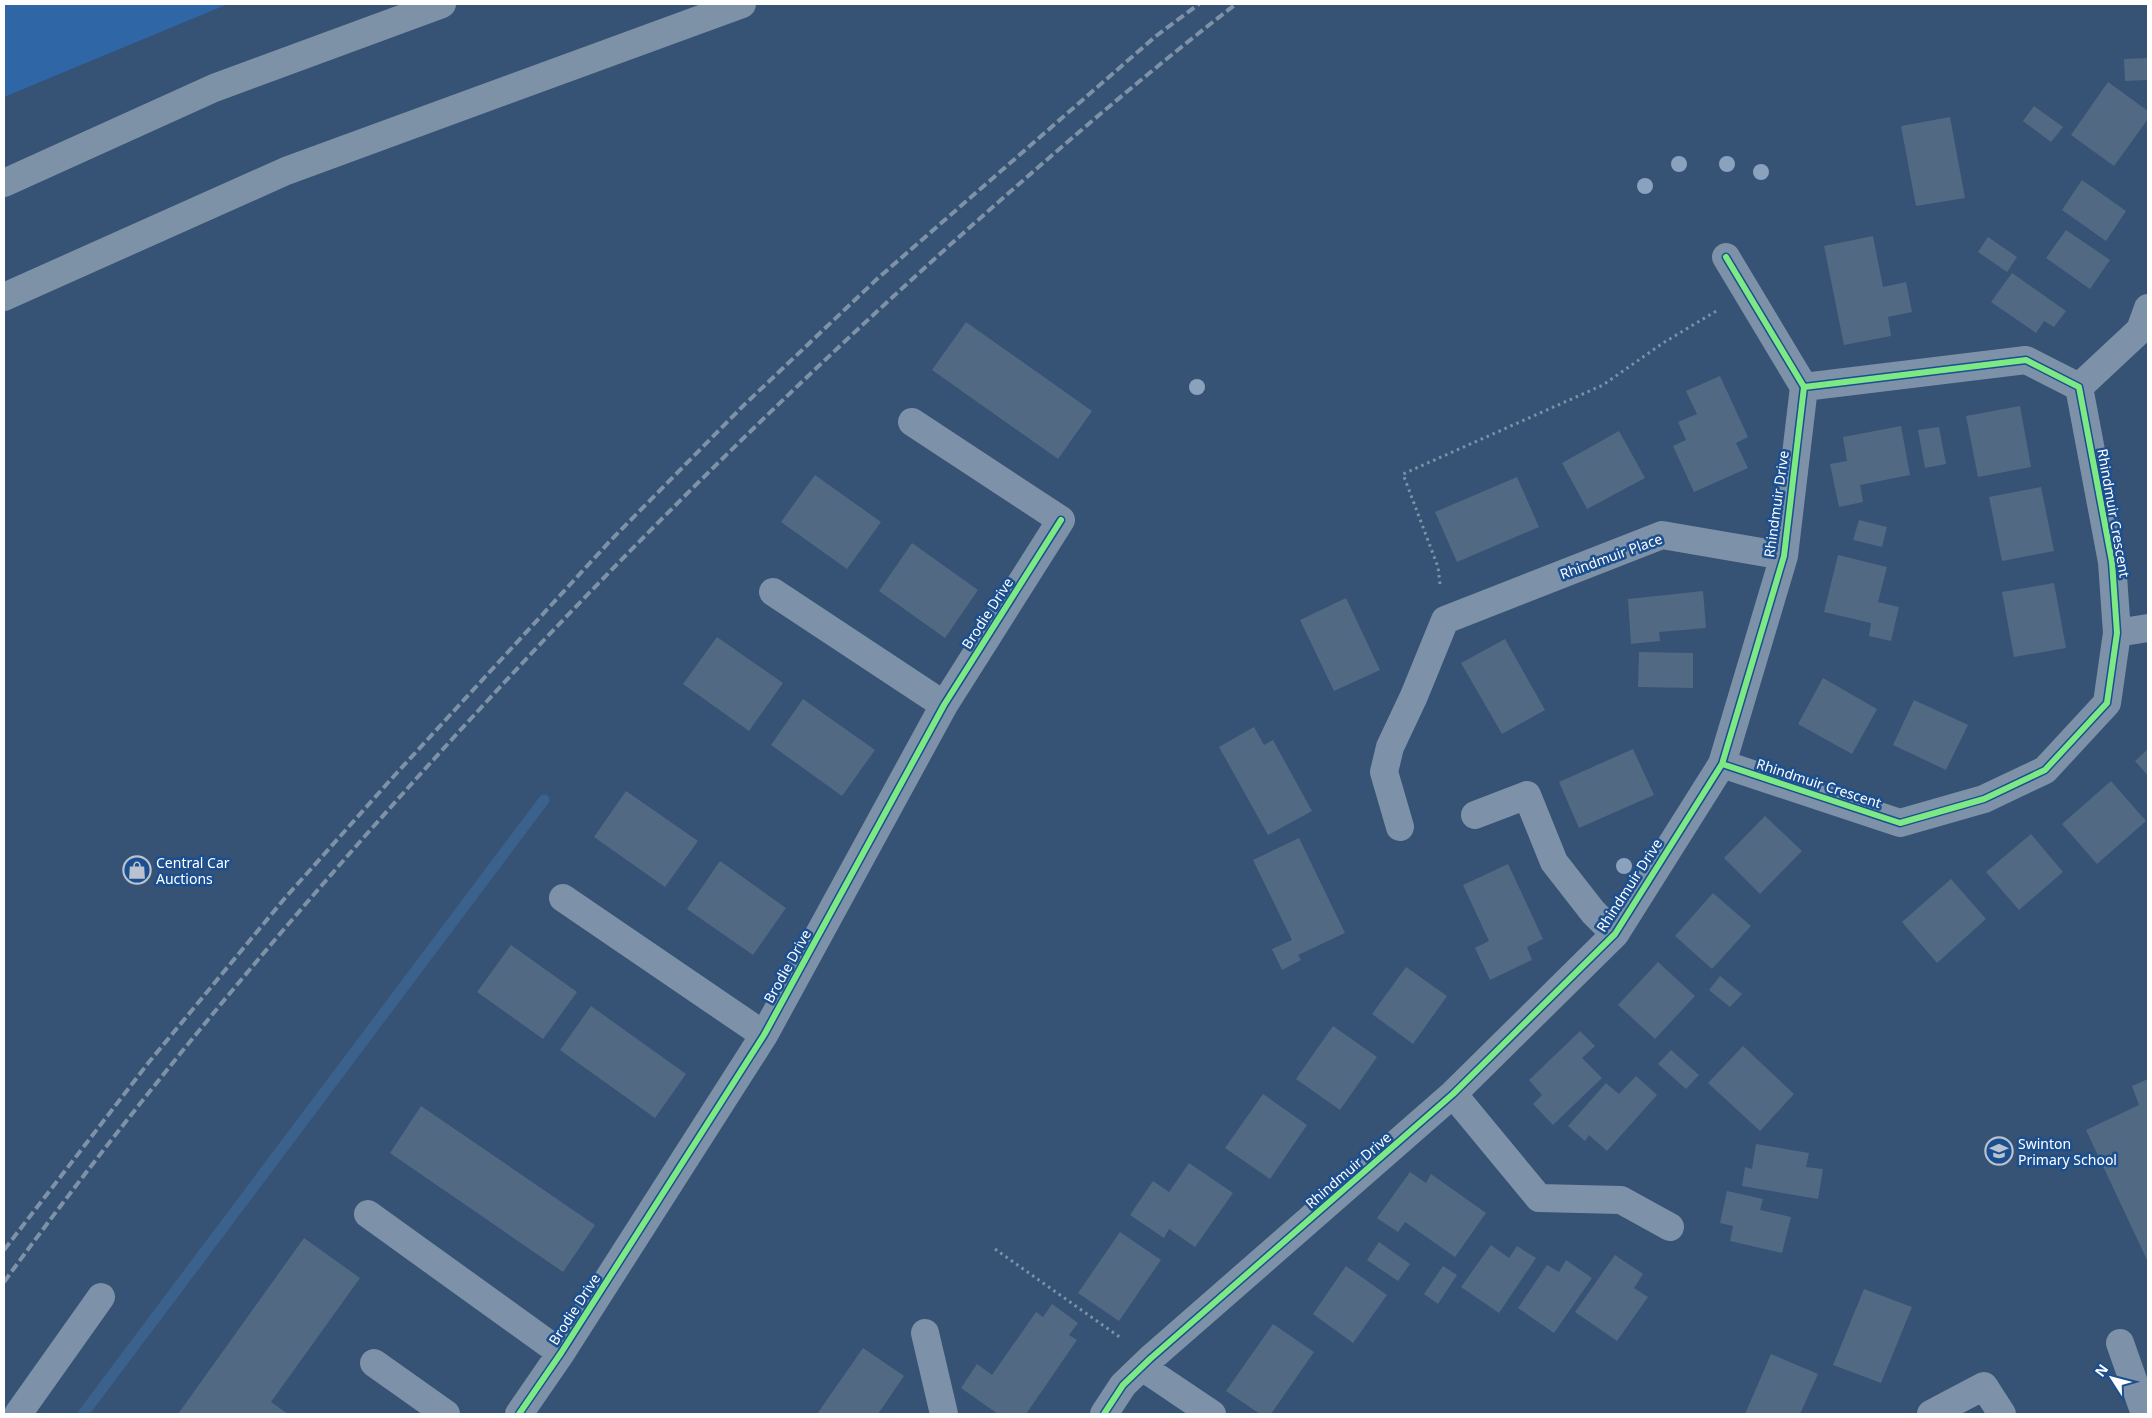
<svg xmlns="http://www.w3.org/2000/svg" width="2152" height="1418" viewBox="0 0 2152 1418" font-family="'Noto Sans',sans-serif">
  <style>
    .green { fill: #2f66a5 }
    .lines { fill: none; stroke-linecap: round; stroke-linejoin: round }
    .stream { stroke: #3b618d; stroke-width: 11 }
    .building { fill: #526984 }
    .path { stroke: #7d92a8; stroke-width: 3; stroke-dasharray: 2.5 4; stroke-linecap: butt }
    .minor { stroke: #7d92a8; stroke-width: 28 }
    .highway { stroke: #7e92a7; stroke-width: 28 }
    .rail { stroke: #7e92a7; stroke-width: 4; stroke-dasharray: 9 4; stroke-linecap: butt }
    .cycleway-casing { stroke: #1b4f8f; stroke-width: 9 }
    .cycleway { stroke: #7ce984; stroke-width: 6 }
    .tree { fill: #8aa2be }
    .labels { text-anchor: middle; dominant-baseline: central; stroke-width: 5; stroke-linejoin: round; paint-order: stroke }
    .street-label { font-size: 14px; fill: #fff; stroke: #1b4f8f }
    .poi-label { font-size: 14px; fill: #fff; stroke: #1b4f8f; text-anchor: start }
  </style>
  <rect width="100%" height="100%" fill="#365274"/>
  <path class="green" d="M4,4H228L4,97Z"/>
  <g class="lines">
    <path class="stream" d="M83,1414L544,800"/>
  </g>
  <path class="building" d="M2148,58V80L2125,81L2124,59Z
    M2108,82L2148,111V119L2114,166L2071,135Z
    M2034,106L2063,127L2051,142L2023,121Z
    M1950,117L1965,198L1916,206L1901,126Z
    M2082,180L2126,211L2106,241L2062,210Z
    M2066,230L2110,260L2090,289L2046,258Z
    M1873,236L1883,287L1906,282L1912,312L1888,317L1891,336L1844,345L1824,246Z
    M1988,237L2017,257L2007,272L1978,252Z
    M2012,273L2066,311L2054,327L2044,321L2036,333L1991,302Z
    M966,322L1092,411L1058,459L932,370Z
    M1720,376L1748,437L1736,443L1748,468L1694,492L1673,446L1686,440L1678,422L1697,414L1686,391Z
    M2020,406L2031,467L1978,477L1966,416Z
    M1901,426L1910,475L1860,485L1863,502L1839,507L1830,464L1847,461L1843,437Z
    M1939,427L1946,464L1925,468L1918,430Z
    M1619,431L1645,478L1587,509L1562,463Z
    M815,475L881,522L847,569L781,522Z
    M1517,477L1539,527L1457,562L1435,512Z
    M2041,487L2054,551L2002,561L1989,497Z
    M1859,520L1887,527L1882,547L1853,540Z
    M912,543L978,590L945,638L879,591Z
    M1838,555L1887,567L1878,602L1899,607L1891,641L1869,636L1871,623L1824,612Z
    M2054,583L2066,648L2014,657L2002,592Z
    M1703,591L1706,628L1659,632L1660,641L1631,644L1628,599Z
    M1346,598L1380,670L1334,691L1300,620Z
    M717,637L783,683L749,731L683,684Z
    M1505,639L1545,710L1502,734L1461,663Z
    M1639,652L1693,653V688L1638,687Z
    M1823,678L1877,709L1852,754L1798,724Z
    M803,699L875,750L842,796L771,745Z
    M1914,700L1968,725L1946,770L1893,745Z
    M1254,727L1264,745L1273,740L1312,811L1268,835L1219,747Z
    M1633,749L1654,795L1579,828L1559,782Z
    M2148,749V776L2135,761Z
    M2111,781L2146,821L2097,864L2062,824Z
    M626,791L698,841L665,887L594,837Z
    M1765,816L1802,851L1760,894L1724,858Z
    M2031,834L2063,872L2019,910L1986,872Z
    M1299,838L1345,933L1298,955L1301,960L1282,970L1272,949L1292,940L1253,860Z
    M720,861L786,908L753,955L687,909Z
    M1508,864L1543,939L1527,947L1532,960L1490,980L1475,948L1489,941L1463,885Z
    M1951,879L1986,919L1937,963L1902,922Z
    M1713,893L1751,926L1712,969L1675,936Z
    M511,945L577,992L543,1039L477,992Z
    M1658,962L1695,996L1655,1039L1618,1005Z
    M1406,967L1447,996L1413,1044L1372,1014Z
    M1720,976L1742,994L1730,1007L1709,990Z
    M591,1006L686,1074L655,1118L560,1050Z
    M1333,1026L1377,1057L1340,1110L1296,1079Z
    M1580,1031L1595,1046L1582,1058L1602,1078L1553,1125L1533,1104L1542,1095L1529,1080Z
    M1743,1046L1794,1094L1760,1131L1708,1083Z
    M1671,1050L1699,1075L1686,1089L1658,1064Z
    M1636,1076L1657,1095L1607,1151L1589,1135L1585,1141L1568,1126L1606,1083L1619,1094Z
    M2148,1079V1262L2086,1130L2139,1105L2132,1086Z
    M1263,1094L1307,1125L1270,1179L1225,1148Z
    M421,1106L595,1225L563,1272L390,1153Z
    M1756,1144L1809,1153L1806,1167L1823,1169L1818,1199L1742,1186L1745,1167L1752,1169Z
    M1189,1163L1233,1193L1195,1247L1169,1229L1164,1238L1130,1215L1153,1181L1169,1192Z
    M1410,1172L1426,1183L1431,1174L1486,1213L1455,1257L1405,1222L1398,1232L1377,1218Z
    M1727,1191L1763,1199L1760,1210L1791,1217L1782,1253L1730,1241L1733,1226L1720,1223Z
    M1120,1232L1161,1260L1119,1321L1078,1293Z
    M304,1238L360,1278L271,1402L288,1414H178Z
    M1379,1242L1410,1264L1398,1281L1367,1260Z
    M1491,1245L1509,1258L1517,1246L1536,1258L1499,1313L1461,1287Z
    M1615,1255L1643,1274L1634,1288L1648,1297L1617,1341L1575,1312Z
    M1566,1260L1592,1278L1554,1333L1518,1308L1547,1265L1559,1272Z
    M1346,1266L1387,1295L1353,1343L1313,1314Z
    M1443,1266L1457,1275L1438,1304L1424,1294Z
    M1864,1289L1912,1307L1881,1383L1833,1365Z
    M1052,1304L1078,1323L1069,1335L1077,1340L1026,1414H998L961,1388L977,1364L992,1375L1036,1312L1043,1317Z
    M1273,1324L1314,1352L1271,1414H1260L1226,1391Z
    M863,1348L904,1376L878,1414H817Z
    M1771,1354L1818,1374L1800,1414H1745Z"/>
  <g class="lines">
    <path class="path" d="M1440,584L1438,567L1403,474L1603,385L1663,343L1718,310
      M995,1249L1121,1338"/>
    <path class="minor" d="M2079,387L2140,330L2148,308
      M773,592L944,705
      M2117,633L2148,628
      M1722,764L1900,823L1984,799L2045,770L2107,703L2117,633L2112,562L2079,387L2026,360L1804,387
      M1475,815L1527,795L1554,862L1593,912L1615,934
      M1400,827L1384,772L1390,747L1414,696L1445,620L1662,535L1784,556
      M563,898L764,1035
      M1453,1094L1539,1198L1621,1200L1670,1227
      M368,1214L561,1353
      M925,1333L944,1414
      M2120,1343L2145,1414
      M374,1363L446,1414
      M1142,1367L1212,1414
      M18,1414L101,1297
      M519,1414L561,1353L764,1035L944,705L1061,520L912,422
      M1104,1414L1123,1385L1150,1359L1453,1094L1615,934L1722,764L1784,556L1804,387L1726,257
      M1931,1414L1984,1386L2002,1414"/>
    <path class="highway" d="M4,183L214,88L442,4
      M4,297L286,171L742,4"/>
    <path class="rail" d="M4,1250L149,1062L285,898L394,776L611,540L743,406L877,279L1156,36L1199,4
      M4,1282C169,1056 353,843 545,639C681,496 822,359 969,228C1056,151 1144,75 1236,4"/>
    <g class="cycleway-casing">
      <path id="cycleway" d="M1722,764L1900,823L1984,799L2045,770L2107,703L2117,633L2112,562L2079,387L2026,360L1804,387
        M519,1414L561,1353L764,1035L944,705L1061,520
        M1104,1414L1123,1385L1150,1359L1453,1094L1615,934L1722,764L1784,556L1804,387L1726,257"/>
    </g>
    <use href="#cycleway" class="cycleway"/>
  </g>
  <g class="tree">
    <circle cx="1679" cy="164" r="8"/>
    <circle cx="1727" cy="164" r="8"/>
    <circle cx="1761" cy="172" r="8"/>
    <circle cx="1645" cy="186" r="8"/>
    <circle cx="1197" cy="387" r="8"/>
    <circle cx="1624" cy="866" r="8"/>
  </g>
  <defs>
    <g id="shop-ring" transform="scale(1.4375)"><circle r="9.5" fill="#1b4f8f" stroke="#b9c2ce" stroke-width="1.5"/><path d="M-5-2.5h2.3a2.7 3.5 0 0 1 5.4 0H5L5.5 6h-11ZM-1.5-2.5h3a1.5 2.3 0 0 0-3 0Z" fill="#b9c2ce"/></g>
    <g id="school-ring" transform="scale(1.4375)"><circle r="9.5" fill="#1b4f8f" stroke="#b9c2ce" stroke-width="1.5"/><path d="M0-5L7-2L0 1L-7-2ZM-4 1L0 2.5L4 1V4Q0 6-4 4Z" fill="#b9c2ce"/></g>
  </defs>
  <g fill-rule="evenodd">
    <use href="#shop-ring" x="137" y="870"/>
    <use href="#school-ring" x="1999" y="1151"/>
  </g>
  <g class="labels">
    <g class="street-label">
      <text transform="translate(1776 504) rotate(-82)">Rhindmuir Drive</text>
      <text transform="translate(2114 513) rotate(80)">Rhindmuir Crescent</text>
      <text transform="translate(1611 556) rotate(-20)">Rhindmuir Place</text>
      <text transform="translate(987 613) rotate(-57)">Brodie Drive</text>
      <text transform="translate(1819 783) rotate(18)">Rhindmuir Crescent</text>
      <text transform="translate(1629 885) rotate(-57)">Rhindmuir Drive</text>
      <text transform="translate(787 966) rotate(-61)">Brodie Drive</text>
      <text transform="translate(1348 1170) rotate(-41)">Rhindmuir Drive</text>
      <text transform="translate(574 1309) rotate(-57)">Brodie Drive</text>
    </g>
    <g class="poi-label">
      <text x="156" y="862">Central Car<tspan x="156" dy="16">Auctions</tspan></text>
      <text x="2018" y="1143">Swinton<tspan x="2018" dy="16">Primary School</tspan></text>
    </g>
  </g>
  <rect width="2152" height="1418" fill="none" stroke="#ffffff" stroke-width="10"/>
  <g transform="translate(2112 1378) rotate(306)" stroke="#1b4f8f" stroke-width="4" paint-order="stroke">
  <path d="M0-4L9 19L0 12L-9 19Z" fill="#ffffff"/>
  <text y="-8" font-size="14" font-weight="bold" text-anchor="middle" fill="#ffffff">N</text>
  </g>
</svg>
